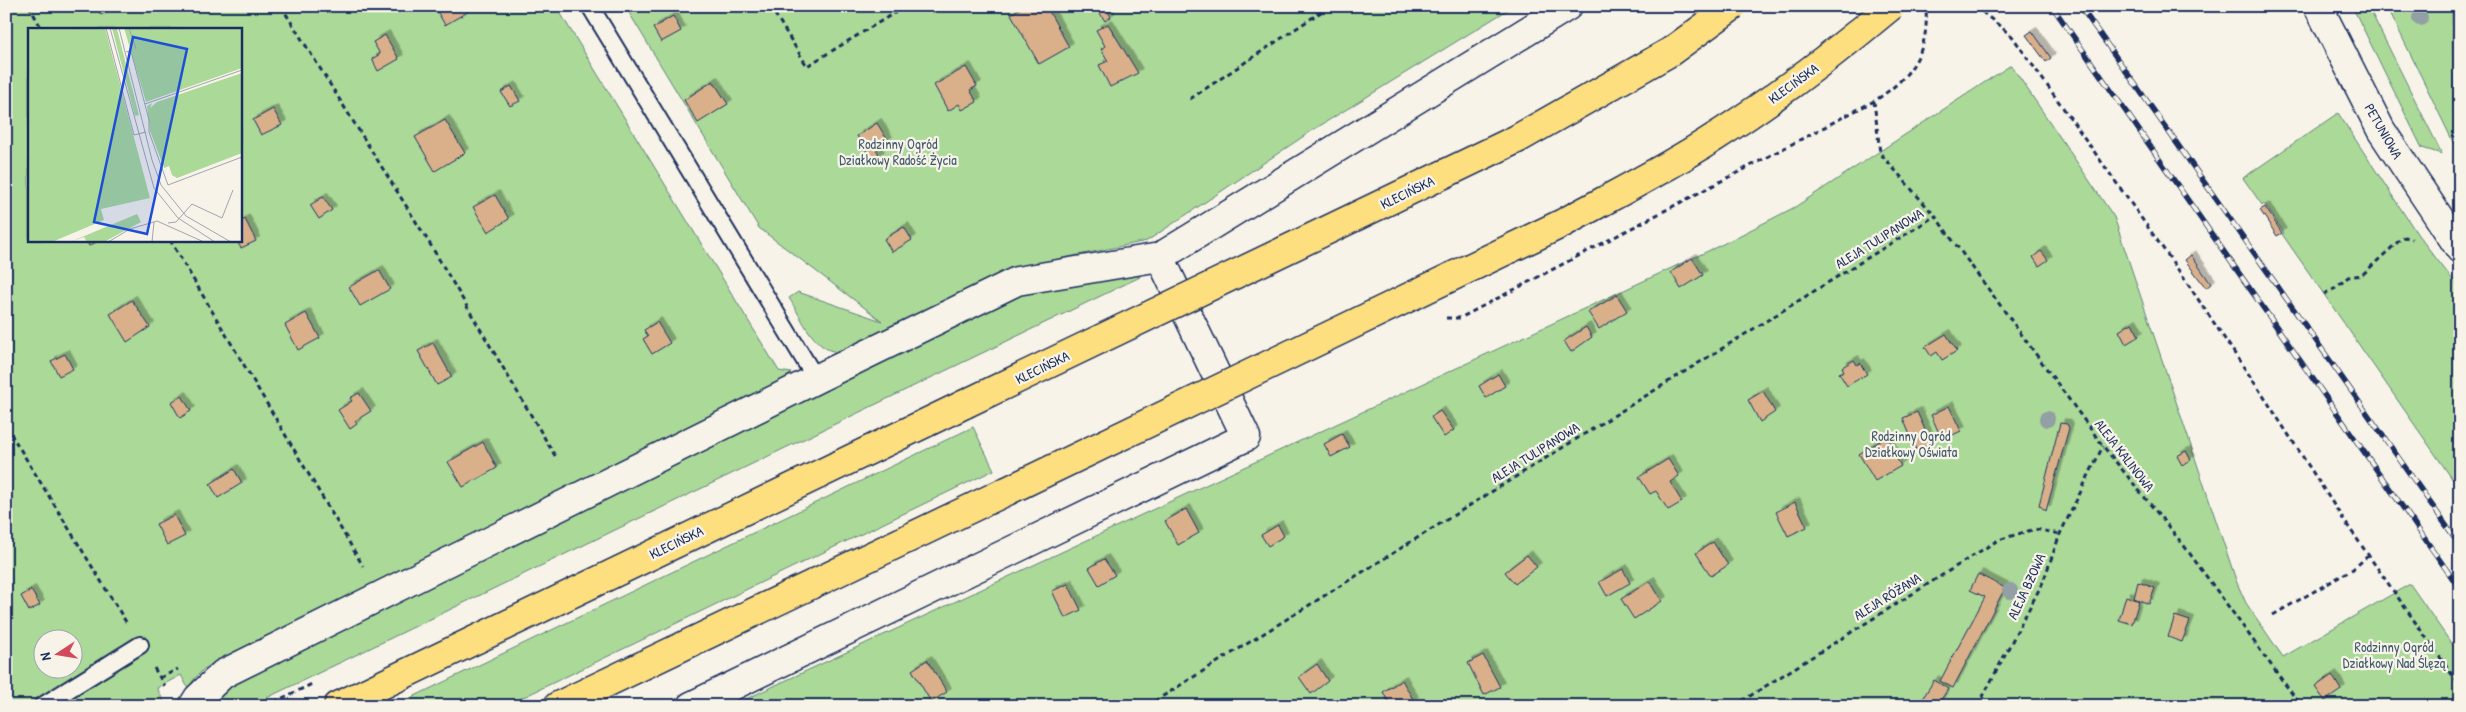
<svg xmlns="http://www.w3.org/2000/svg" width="2466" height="712" viewBox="0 0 2466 712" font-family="'Patrick Hand',sans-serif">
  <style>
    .green { fill: #abd998; stroke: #63847b; fill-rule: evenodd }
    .building { fill: #dab08b; stroke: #1b2f5e; filter: url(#shadow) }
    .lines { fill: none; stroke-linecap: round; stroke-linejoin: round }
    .lane-casing { stroke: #1b2f5e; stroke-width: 20 }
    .street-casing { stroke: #1b2f5e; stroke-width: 31 }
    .secondary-casing { stroke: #1b2f5e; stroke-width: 31 }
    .primary-casing { stroke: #1b2f5e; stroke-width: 31 }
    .path { stroke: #1b2f5e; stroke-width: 3; stroke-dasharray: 5 4; stroke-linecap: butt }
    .lane { stroke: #f7f3e8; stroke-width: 16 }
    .street { stroke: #f7f3e8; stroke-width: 28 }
    .secondary { stroke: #f7f3e8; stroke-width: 28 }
    .primary { stroke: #fedf80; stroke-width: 28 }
    .rail-casing { stroke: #1b2f5e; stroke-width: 5.5 }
    .rail { stroke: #f7f3e8; stroke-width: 4; stroke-dasharray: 11; stroke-linecap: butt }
    .primary-bridge-casing { stroke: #1b2f5e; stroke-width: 31; stroke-linecap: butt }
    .primary-bridge { stroke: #fedf80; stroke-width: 28 }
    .tree { fill: #929fa4 }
    .labels { text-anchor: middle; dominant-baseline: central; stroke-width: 4.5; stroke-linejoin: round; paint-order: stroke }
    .street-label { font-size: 14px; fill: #1b2f5e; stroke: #f7f3e8 }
    .park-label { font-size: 14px; fill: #3f5a6c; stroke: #f7f3e8 }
    .inset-road { fill: none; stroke: #9fa5b1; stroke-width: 1 }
    .view { fill: #1d4ed8; fill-opacity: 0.15; stroke: #1d4ed8; stroke-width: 2.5 }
    .inset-edge { fill: none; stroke: #1b2f5e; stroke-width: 2.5 }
  </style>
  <defs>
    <filter id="shadow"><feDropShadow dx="4.5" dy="-4.5" stdDeviation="0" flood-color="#0004"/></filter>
  </defs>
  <rect width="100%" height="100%" fill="#f7f3e8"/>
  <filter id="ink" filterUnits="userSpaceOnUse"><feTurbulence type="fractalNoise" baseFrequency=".02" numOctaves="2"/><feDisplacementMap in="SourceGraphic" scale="10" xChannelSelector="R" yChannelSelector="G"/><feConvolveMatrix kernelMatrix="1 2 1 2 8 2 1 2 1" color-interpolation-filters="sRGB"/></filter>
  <g filter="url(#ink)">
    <path class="green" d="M6,6H556L779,371L791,373L780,383L417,561L204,669L195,678L188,688L181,675L157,688L166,706H6ZM29,29H240V240H29ZM42,640H72V670H42Z
      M625,6H1514L1313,130L1147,241L1029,265L1008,272L843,351C816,357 801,316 789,298L798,292L882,321L759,228Z
      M2352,6H2368L2442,154L2422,148Z
      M2387,6H2452L2454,144Z
      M2011,65L2114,217L2237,583L2246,603L2283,657L2410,584L2460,656V706H731L1723,244L1795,207Z
      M2338,113L2418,235L2460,289V490L2282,234L2284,233L2264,203L2262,205L2243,178Z
      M1132,274L1140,277L250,706H211L221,690L1010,298L1059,285Z
      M973,427L994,470L505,706H394Z"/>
    <path class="building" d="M96,6H116L101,15Z
      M434,6H466L469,11L445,25Z
      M1024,6H1046L1069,47L1039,64L1011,14Z
      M1095,6H1112L1107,9L1111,17L1105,21Z
      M673,16L681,31L661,42L653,28Z
      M1108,24L1138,73L1110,87L1099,65L1108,61L1101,49L1105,46L1096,30Z
      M2032,31L2051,58L2046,62L2026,35Z
      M385,35L399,59L378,71L372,59L380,54L373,42Z
      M966,67L977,86L970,90L977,102L962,110L959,104L948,111L934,85Z
      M713,81L728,104L698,123L684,100Z
      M511,86L520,101L510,106L501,92Z
      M273,109L282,125L261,135L253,120Z
      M445,120L465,153L435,171L415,137Z
      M877,123L888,141L876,149L880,156L872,160L857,136Z
      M495,195L509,219L488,232L473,207Z
      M323,197L332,210L319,219L310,205Z
      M2265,207L2282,233L2277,236L2260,210Z
      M245,219L256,241L241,248L236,240H240V222Z
      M904,227L912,240L892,252L884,239Z
      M86,240H100L89,246Z
      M2041,251L2048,260L2039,266L2033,257Z
      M2191,255L2211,284L2206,288L2185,260Z
      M1692,258L1703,275L1681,289L1671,272Z
      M379,270L390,289L360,306L349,287Z
      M1617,295L1627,311L1599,329L1588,312Z
      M132,300L150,327L127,342L110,314Z
      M306,313L320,338L298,350L285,325Z
      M657,322L670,343L652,354L643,339L648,336L644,330Z
      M2132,323L2139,336L2126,344L2119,331Z
      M1586,327L1592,337L1571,352L1564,341Z
      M1946,334L1957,351L1942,360L1937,352L1931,356L1925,347Z
      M433,343L452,377L437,385L418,351Z
      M65,354L73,369L59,376L51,361Z
      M1854,360L1857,365L1860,363L1867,374L1847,386L1839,373L1844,371L1842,367Z
      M1498,374L1505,386L1486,398L1479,386Z
      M1763,391L1775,412L1760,422L1748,400Z
      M359,393L371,411L355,421L357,424L350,429L338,410L352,401L350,398Z
      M182,396L191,411L180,418L171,402Z
      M1949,406L1961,431L1942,440L1931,415Z
      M1440,411L1454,430L1444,437L1431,417Z
      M1917,412L1931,443L1916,450L1903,418Z
      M2060,423L2067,424L2069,428L2046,511L2039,505Z
      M1342,434L1350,447L1331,457L1324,444Z
      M1885,438L1901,466L1875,481L1859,454Z
      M483,442L497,468L463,487L448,462Z
      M2186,451L2191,460L2182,465L2177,456Z
      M1668,459L1679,476L1670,482L1682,502L1668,510L1656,491L1650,494L1639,477Z
      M234,469L242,483L218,498L210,484Z
      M1795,502L1807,527L1788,536L1776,512Z
      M1186,509L1199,533L1178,545L1165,521Z
      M174,515L185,536L167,545L156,524Z
      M1278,525L1284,536L1268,546L1261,535Z
      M1713,542L1728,565L1711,576L1696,553Z
      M1527,555L1537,567L1515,584L1505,572Z
      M1104,559L1115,575L1099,585L1089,568Z
      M1623,569L1630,583L1607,596L1599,582Z
      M1978,574L2005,588L1953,688L1940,681L1985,597L1970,590Z
      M1650,581L1662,601L1634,619L1621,599Z
      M2138,582L2155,588L2149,604L2134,598Z
      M1068,584L1081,610L1065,618L1052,591Z
      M31,590L40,605L29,611L21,596Z
      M2126,596L2139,601L2132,624L2119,620Z
      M2175,616L2190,621L2182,642L2168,637Z
      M1483,655L1500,687L1484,695L1468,663Z
      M927,660L947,692L931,702L912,670Z
      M1317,664L1328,681L1311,694L1299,677Z
      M2332,675L2341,690L2325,701L2315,687Z
      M1402,680L1414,701L1406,706H1391L1383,692Z
      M1934,680L1948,689L1937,706H1918Z"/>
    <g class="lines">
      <g class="lane-casing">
        <path id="lane" d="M590,6L816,379
          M42,706L140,645"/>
      </g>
      <g class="street-casing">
        <path id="street" d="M193,706L198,698L223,674L816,379L1017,281L1160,257L1568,6
          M691,706L1246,437L1160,257"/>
      </g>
      <g class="secondary-casing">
        <path id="secondary" d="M2318,6L2381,130L2460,249"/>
      </g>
      <g class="primary-casing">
        <path id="primary" d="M338,706L965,404
          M558,706L1007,491"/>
      </g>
      <path class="path" d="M29,6L42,29
        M281,6L430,244L557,459
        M770,6L807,66L906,6
        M1975,6L2012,36L2179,271L2268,403L2343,519L2460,686
        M1190,99L1330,6
        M1874,101L1880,153L1935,216L2103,446L2185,547L2301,706
        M170,240L363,566
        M2324,294L2336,288L2348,277L2362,275L2401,239L2405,237L2412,239
        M1446,318H1460L1874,101C1909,79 1929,53 1926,10
        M6,426L126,622
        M2273,615L2353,569L2369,555
        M154,668L165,686
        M160,678L178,669
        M266,706L314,683
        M1147,706L1935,216
        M1734,706L1998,540L2035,529L2060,534
        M1978,706L2043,582L2060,534L2103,446"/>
      <use href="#lane" class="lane"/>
      <use href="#street" class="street"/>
      <use href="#secondary" class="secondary"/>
      <use href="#primary" class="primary"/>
      <g class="rail-casing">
        <path id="rail" d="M2052,6L2460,589
          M2080,6L2460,545"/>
      </g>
      <use href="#rail" class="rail"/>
      <g class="primary-bridge-casing">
        <path id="primary-bridge" d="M965,404L1517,139L1670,52L1733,6
          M1007,491L1563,223C1614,195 1666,169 1715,137C1776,98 1835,53 1891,6"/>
      </g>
      <use href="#primary-bridge" class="primary-bridge"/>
    </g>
    <g class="tree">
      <circle cx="2420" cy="18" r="8"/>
      <circle cx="2047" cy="419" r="8"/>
      <circle cx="2010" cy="591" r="8"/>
    </g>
  </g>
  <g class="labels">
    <g class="street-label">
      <text transform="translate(1793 83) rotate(-36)">KLECIŃSKA</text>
      <text transform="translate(2384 131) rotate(60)">PETUNIOWA</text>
      <text transform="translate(1407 192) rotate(-26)">KLECIŃSKA</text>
      <text transform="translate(1879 238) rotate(-32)">ALEJA TULIPANOWA</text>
      <text transform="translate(1042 367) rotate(-26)">KLECIŃSKA</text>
      <text transform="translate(1535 452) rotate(-32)">ALEJA TULIPANOWA</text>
      <text transform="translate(2125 455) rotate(52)">ALEJA KALINOWA</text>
      <text transform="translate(676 542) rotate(-26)">KLECIŃSKA</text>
      <text transform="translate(2026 586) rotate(-65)">ALEJA BZOWA</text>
      <text transform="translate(1887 596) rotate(-32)">ALEJA RÓŻANA</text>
    </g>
    <g class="park-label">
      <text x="898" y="143">Rodzinny Ogród<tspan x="898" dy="16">Działkowy Radość Życia</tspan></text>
      <text x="1911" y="435">Rodzinny Ogród<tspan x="1911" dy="16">Działkowy Oświata</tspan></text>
      <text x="2394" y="646">Rodzinny Ogród<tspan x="2394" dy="16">Działkowy Nad Ślęzą</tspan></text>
    </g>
  </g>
  <g transform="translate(28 28)">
    <rect width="214" height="214" fill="#f7f3e8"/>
    <path d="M0,0H77L122,170L73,181L76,192L24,214H0ZM84,0L89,1L111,87L107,88ZM96,0H214V40L118,74ZM214,45V125L149,150L144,147L141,138L136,140L122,103L119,78L124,75L122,80L129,74ZM109,186L113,194L76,214H59L56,209L42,214Z" fill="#abd998"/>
    <path class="inset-road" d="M78,0L106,107L118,104M82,0L126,160L150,190L187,214M91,0L124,132L133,157L158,188L203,214M101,0L108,21M98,24L102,23L104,27L121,92V104L140,157L214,129M117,76L214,42M140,195L148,194L164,176L194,190L205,162M80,214L102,201L129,193L176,214M124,214L126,194"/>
    <path class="view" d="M105,9L159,21L119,206L66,194Z"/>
    <rect width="214" height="214" class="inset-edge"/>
  </g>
  <rect width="2466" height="712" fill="none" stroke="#f7f3e8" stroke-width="25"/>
  <rect x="12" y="12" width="2441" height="687" fill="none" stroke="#1b2f5e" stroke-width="2" filter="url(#ink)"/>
  <g transform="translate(58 654) rotate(258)"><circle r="24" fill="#f7f3e8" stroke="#9fa5b1"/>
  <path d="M0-4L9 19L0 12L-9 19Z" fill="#d1495b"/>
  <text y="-8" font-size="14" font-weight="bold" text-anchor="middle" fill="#1b2f5e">N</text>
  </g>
</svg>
